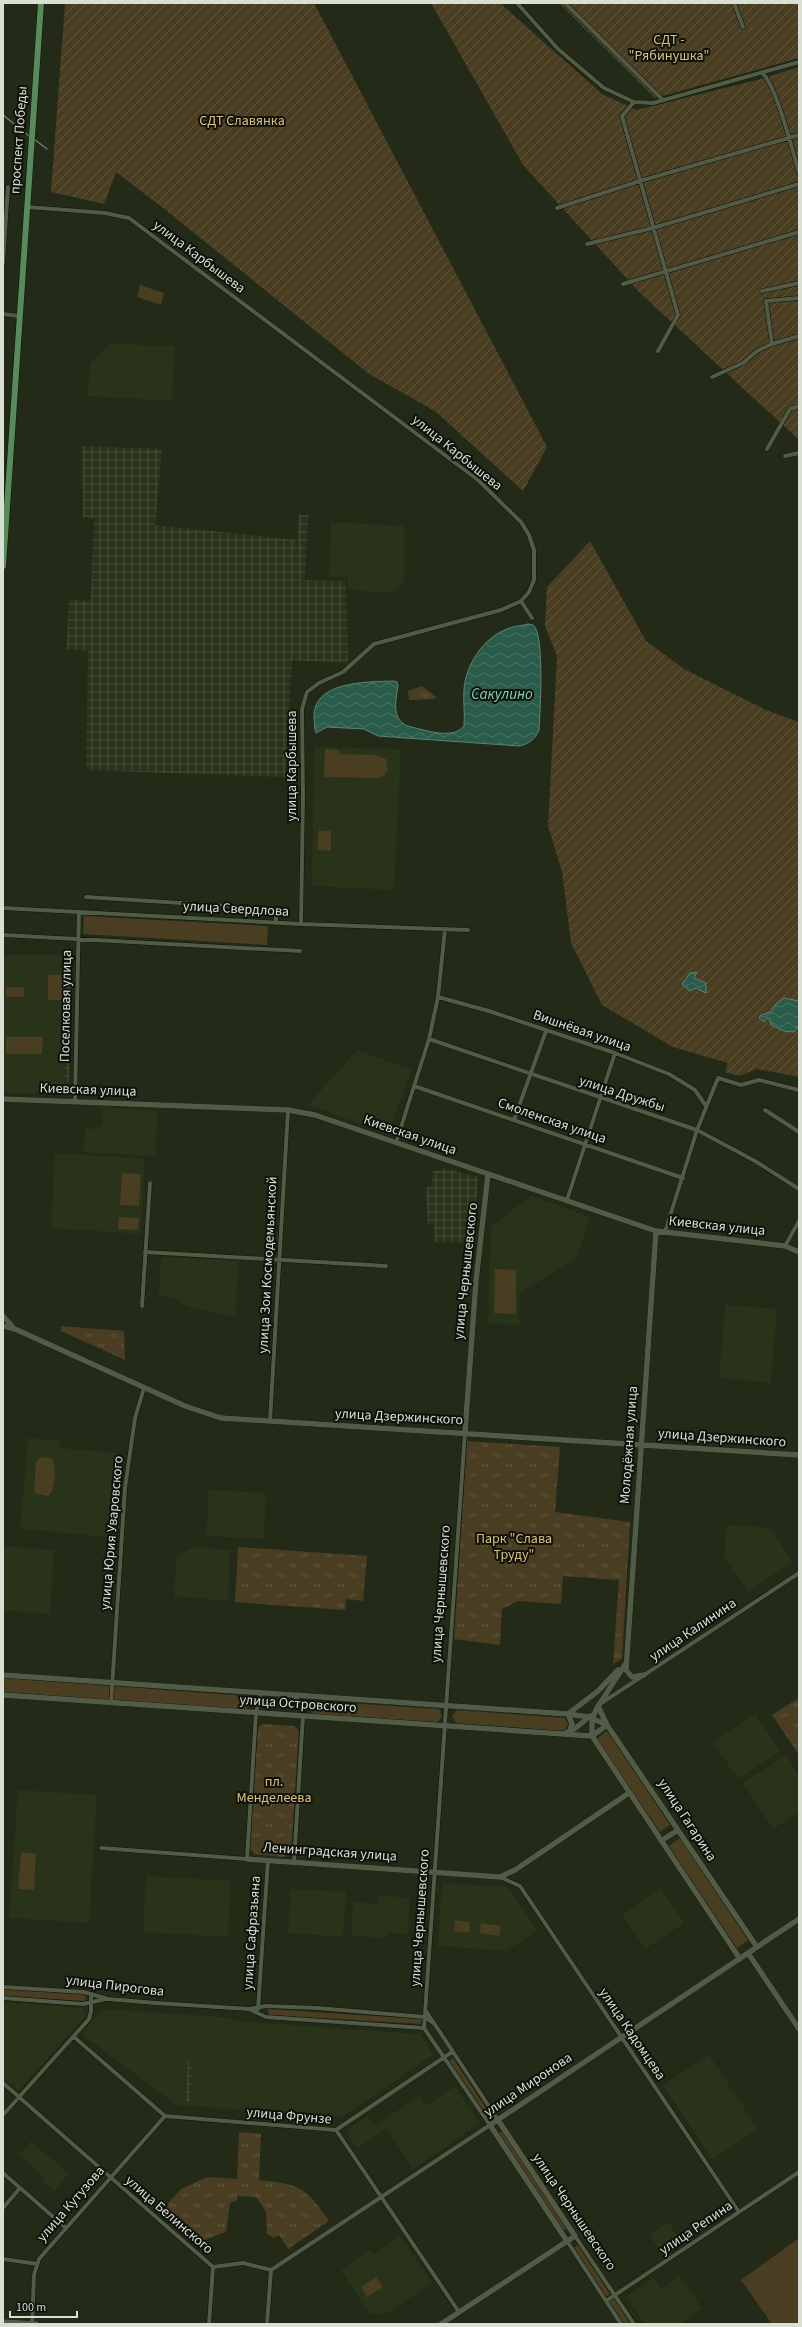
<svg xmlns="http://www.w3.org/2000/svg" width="802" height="2327" viewBox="0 0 802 2327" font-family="'Source Sans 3',sans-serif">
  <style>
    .built { fill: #283319 }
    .industrial { fill: url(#industrial-grid) }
    .grass { fill: #493d22 }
    .park { fill: url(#park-tufts) }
    .garden { fill: url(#garden-furrows) }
    .water { fill: url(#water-waves); stroke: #5e8374 }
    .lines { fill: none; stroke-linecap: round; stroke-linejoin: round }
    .stream { stroke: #5e8374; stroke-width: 1.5 }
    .street-casing { stroke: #0c1303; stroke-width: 5 }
    .secondary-casing { stroke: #0c1303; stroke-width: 6 }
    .primary-casing { stroke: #0c1303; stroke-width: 7 }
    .street { stroke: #525b47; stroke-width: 4 }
    .secondary { stroke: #525b47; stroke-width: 5.5 }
    .primary { stroke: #598a5d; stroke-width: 6 }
    .labels { text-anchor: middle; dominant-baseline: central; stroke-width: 4; stroke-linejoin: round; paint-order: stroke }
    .park-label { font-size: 14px; fill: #dec07d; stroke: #0e120a }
    .street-label { font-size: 14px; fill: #d9dfd3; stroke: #0e120a }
    .water-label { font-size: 15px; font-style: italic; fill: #84d6b8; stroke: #0e120a }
  </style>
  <defs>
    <pattern id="industrial-grid" width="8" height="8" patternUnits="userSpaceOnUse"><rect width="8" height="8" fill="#283319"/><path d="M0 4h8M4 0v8" fill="none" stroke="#47503a"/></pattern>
    <pattern id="park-tufts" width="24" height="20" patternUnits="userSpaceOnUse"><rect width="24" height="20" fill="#493d22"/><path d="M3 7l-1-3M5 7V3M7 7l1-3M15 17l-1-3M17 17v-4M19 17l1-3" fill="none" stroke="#635941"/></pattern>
    <pattern id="garden-furrows" width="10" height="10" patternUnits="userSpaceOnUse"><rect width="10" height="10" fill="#493d22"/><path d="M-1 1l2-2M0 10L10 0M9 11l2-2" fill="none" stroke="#635941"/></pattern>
    <pattern id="water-waves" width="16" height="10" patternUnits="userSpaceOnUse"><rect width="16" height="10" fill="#2a5c4b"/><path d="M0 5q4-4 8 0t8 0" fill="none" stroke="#487364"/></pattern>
  </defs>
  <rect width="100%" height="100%" fill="#232b18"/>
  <path class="built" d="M111,343L175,347L172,401L88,396L90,364Z
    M331,522L404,526V581L392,593L348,590V577H329Z
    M314,747L401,749L394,890L312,886Z
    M3,955H67L64,1083H67V1093H3Z
    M357,1050L412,1070L388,1133L308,1105Z
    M103,1107L158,1111L155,1156L83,1152L85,1128L96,1129L102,1125Z
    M55,1153L145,1159L141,1234L51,1228Z
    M531,1196L590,1217L576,1259L519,1293V1325L488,1323L491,1227Z
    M161,1257L239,1261L235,1317L189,1307L172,1298L159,1296Z
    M725,1305L777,1309L771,1383L719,1378Z
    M28,1438L60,1441V1448L116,1453L109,1537L20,1529Z
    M209,1490L266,1493L264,1539L206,1536Z
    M727,1525L771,1528L792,1562L748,1591L724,1557Z
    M3,1546L54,1550L50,1614L3,1610Z
    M195,1547L230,1550L228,1601L174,1596L177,1555Z
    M755,1714L780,1751L738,1779L713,1742Z
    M786,1755L799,1775V1812L773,1829L743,1783Z
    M18,1790L97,1795L89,1923L9,1918Z
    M146,1876L231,1881L228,1937L143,1932Z
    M442,1883L508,1887L537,1931L506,1951L438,1946Z
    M661,1888L684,1923L645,1949L622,1915Z
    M291,1889L346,1892L343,1937L288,1933Z
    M378,1895L410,1898L407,1934L387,1933L386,1938L351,1936L353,1902L377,1904Z
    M3,2002L83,2008L86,2016L18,2091L3,2078Z
    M103,2009L233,2018V2021L420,2034L433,2055L342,2117L176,2105L82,2034Z
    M709,2055L758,2129L712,2159L663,2085Z
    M455,2086L479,2123L413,2169L386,2128L357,2148L346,2131L368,2116L375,2126L419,2096L426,2106Z
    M31,2141L69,2174L54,2191L41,2180L44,2177L19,2155Z
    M668,2222L681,2241L662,2254L649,2234Z
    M400,2236L432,2283L386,2314L369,2313L341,2270L370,2250L373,2254Z
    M680,2276L702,2308L679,2324H645L627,2297L653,2278L661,2289Z"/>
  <path class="industrial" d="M82,446L162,449L155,525L296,540L295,574L299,515H308L305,579L295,580L346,581L348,663L292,660L285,777L86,770L88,651L67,649L69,600L91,601L94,519L83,517Z
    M67,955L72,956L69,1083H64Z
    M442,1168L478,1177L477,1185H472H477V1193L469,1243L435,1242L433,1224H428L426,1188L432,1186L433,1171H442Z
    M188,2060L193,2061L190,2102L186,2101Z"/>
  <path class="grass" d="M140,285L164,293L161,305L137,297Z
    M325,749L339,750V754L376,755L386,759L388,770L384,776L377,778L324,777Z
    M318,831H331V851L318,850Z
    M84,916L268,926L267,945L83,934Z
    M48,975H64L63,1000H48Z
    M6,987H24V997H6Z
    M6,1037H43L42,1054H6Z
    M122,1173L141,1174L139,1206L120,1205Z
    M119,1217L139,1218L138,1230L118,1229Z
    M495,1269L516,1270V1314L494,1313Z
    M41,1457L51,1458C57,1464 56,1491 48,1496L37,1494L34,1491L36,1462Z
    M3,1678L110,1686L109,1700L3,1692Z
    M112,1686L247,1696L251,1703L246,1710L111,1700Z
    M314,1701L439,1709L442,1716L438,1722L313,1714L307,1707Z
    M457,1710L565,1718L568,1725L564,1731L456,1723L452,1716Z
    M607,1731L670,1825L660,1832L597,1739Z
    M680,1838L748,1940L737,1948L669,1846Z
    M21,1852L36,1854L34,1890L18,1889Z
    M455,1920L470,1922L469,1933L454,1931Z
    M481,1923L501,1926L499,1936L480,1933Z
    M3,1989L86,1994L85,2001L3,1996Z
    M268,2009L421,2019V2024L268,2015Z
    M453,2058L490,2114L485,2117L448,2061Z
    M502,2131L567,2228L562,2232L497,2134Z
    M799,2238V2324H772L741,2280Z
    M578,2245L610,2294L606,2297L573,2248Z
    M376,2277L383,2287L367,2297L361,2287Z
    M614,2298L631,2324H624L609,2302Z"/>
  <path class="park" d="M422,686L436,697L435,699L409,700L408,691Z
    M61,1326L124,1331L125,1360L61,1331Z
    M467,1441L560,1447L555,1512L630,1522L622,1658L613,1664L619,1580L563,1576L561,1604L518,1601L502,1609L500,1645L454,1639Z
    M238,1547L367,1556L363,1601L346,1599L345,1610L235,1602Z
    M799,1698V1755L772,1715Z
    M262,1724L294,1726L299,1730L291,1852L284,1857L254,1854L250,1848L258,1728Z
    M239,2132L261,2134L259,2180C299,2184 306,2187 329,2221L288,2249L279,2235L274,2238L267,2234L266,2212L256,2197L238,2196L237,2200L230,2203L226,2232L207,2239L200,2245L161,2211L181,2189L207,2177L237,2179Z"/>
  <path class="garden" d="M65,3H314L547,447L523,491L435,411L369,374L167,211L116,172L104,204L51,192Z
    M431,3H500L602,94L637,110L761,79L799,67V440L640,293L523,165Z
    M559,3H799V58L655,98Z
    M590,541L646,641L684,669L766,710L799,722V1077L757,1069L739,1076L725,1072L728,1063L673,1047L602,1005L571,943L562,872L548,826L557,656L545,626L547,587Z"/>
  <path class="water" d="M528,624L533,625C545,633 540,713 539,730C535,740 528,744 519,746L378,736L364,729L327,727L316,733C314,728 315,724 314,718C312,681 367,682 393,681L397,682L398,685C396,701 391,718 407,726C423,729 452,741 464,726C465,714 463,701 464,689C466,665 483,638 507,629C513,626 521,626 528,624Z
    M697,972L694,978L706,983V993L696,988L690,991L682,984L690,973Z
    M784,998L799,1001V1025L794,1032L784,1031L771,1025L770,1019L767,1018L764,1022L759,1018L761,1015L771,1012L776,1004Z"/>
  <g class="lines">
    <path class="stream" d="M3,115L29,136
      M34,139L47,149"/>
    <g class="street-casing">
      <path id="street" d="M517,3L558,49L604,88L634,102L653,103L799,62
        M565,3L663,100
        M734,3L743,27
        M763,74C776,85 793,152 799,173
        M634,102L622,116L678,315L658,351
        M27,207L105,213L129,218L478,480L521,522L529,535L534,550V580L529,592L521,601L501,610L374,644L343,672L319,683L307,692L302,709L303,797L301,924
        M557,208L640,181L799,135
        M587,244L653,228L799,184
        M3,263L8,187
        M623,284L799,232
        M762,291L799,283
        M3,314L19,316
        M772,344L766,301L799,298
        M712,377L743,363L757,351L772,344L799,336
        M767,449L790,409L799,406
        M785,456L799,453
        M521,601L532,618
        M86,897L276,909V923
        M3,908L301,924L468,930
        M3,935L300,951
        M438,997L489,1011L615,1053L669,1074L695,1090L706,1106
        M429,1039L697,1130L755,1161L799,1189
        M414,1086L683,1178
        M75,1102L79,912
        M765,1110L799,1132
        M514,1120L546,1031
        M396,1143L429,1039L438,997L445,929
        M567,1200L615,1053
        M665,1232L697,1130L718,1078L741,1085L759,1080L799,1090
        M785,1246L799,1221
        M145,1252L386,1266
        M142,1306L150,1183
        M270,1421L288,1110
        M111,1703L125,1488L135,1418L144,1388
        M600,1704L799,1573
        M101,1848L247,1859L256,1713L261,1694
        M294,1862L303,1716L299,1702L294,1696
        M500,1877L520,1886L739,2212
        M3,1987L84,1992L108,1999L156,2003L249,2009L266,2006L317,2008L425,2017L433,2023
        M3,1998L83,2004L106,1999
        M249,2009L266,2017L424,2028
        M258,2009L268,1860
        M426,2011L498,2120
        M74,2037L165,2116L336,2130
        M3,2083L213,2267
        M3,2115L89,2019L91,2011V1995
        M336,2130L459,2312
        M336,2130L452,2052
        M3,2173L66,2228
        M3,2208L20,2188
        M575,2236L634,2324
        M567,2241L621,2324
        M3,2259L37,2264
        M271,2270L490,2125L424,2028L465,1432
        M606,2301L799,2172
        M32,2324L34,2275L39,2259L165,2116
        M209,2324L213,2267L243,2263L271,2270L267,2324"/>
    </g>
    <g class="secondary-casing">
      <path id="secondary" d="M3,1099L288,1110L315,1115L656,1231L785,1246L799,1252
        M3,1316L12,1326
        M3,1326L15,1329L185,1406L221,1418L799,1455
        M465,1432L476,1281L488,1174
        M3,1675L568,1714L589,1717L607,1725
        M644,1675L632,1677L626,1670L656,1231
        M3,1695L592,1736
        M598,1706L592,1719V1736L740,1959
        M598,1706L607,1725L757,1947
        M597,1708L626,1663
        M568,1714L598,1691L618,1670
        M568,1714L572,1724L570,1730
        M566,1733L577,1727L590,1716
        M592,1736L607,1725
        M661,1841L678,1830
        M247,1859L500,1877L515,1870L629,1793
        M748,1953L799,2029
        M567,2241L490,2125L799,1919
        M3,2322L36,2324
        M441,2324L575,2236L498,2120"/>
    </g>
    <g class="primary-casing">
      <path id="primary" d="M3,566L41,3"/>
    </g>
    <use href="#street" class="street"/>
    <use href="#secondary" class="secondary"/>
    <use href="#primary" class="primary"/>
  </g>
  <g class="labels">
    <g class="park-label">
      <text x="669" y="40">СДТ -<tspan x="669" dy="16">"Рябинушка"</tspan></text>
      <text x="242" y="121">СДТ Славянка</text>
      <text x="514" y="1539">Парк "Слава<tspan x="514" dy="16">Труду"</tspan></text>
      <text x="274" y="1782">пл.<tspan x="274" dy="16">Менделеева</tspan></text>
    </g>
    <g class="street-label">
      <text transform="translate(19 140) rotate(-86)">проспект Победы</text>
      <text transform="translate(199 257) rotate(37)">улица Карбышева</text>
      <text transform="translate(457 453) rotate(39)">улица Карбышева</text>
      <text transform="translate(292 766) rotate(-90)">улица Карбышева</text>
      <text transform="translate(236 909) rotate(3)">улица Свердлова</text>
      <text transform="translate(66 1006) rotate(-89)">Поселковая улица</text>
      <text transform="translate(582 1031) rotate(19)">Вишнёвая улица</text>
      <text transform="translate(88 1090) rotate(2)">Киевская улица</text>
      <text transform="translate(622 1094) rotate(18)">улица Дружбы</text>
      <text transform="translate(552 1121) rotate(19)">Смоленская улица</text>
      <text transform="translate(410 1135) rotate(19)">Киевская улица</text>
      <text transform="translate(717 1226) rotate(6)">Киевская улица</text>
      <text transform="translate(268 1265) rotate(-87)">улица Зои Космодемьянской</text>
      <text transform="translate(466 1271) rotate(-84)">улица Чернышевского</text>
      <text transform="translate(399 1417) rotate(3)">улица Дзержинского</text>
      <text transform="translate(722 1438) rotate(4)">улица Дзержинского</text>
      <text transform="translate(629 1445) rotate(-86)">Молодёжная улица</text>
      <text transform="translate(112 1533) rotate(-85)">улица Юрия Уваровского</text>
      <text transform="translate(441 1594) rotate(-86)">улица Чернышевского</text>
      <text transform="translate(693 1630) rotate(-34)">улица Калинина</text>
      <text transform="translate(298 1704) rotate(4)">улица Островского</text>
      <text transform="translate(687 1820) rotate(57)">улица Гагарина</text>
      <text transform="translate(330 1852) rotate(4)">Ленинградская улица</text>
      <text transform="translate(420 1918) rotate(-86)">улица Чернышевского</text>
      <text transform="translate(252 1933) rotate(-86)">улица Сафразьяна</text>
      <text transform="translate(115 1986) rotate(7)">улица Пирогова</text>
      <text transform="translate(632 2034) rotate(56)">улица Кадомцева</text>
      <text transform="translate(528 2085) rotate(-34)">улица Миронова</text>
      <text transform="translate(289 2116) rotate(5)">улица Фрунзе</text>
      <text transform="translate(71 2204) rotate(-49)">улица Кутузова</text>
      <text transform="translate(574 2212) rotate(56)">улица Чернышевского</text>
      <text transform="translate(169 2215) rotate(41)">улица Белинского</text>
      <text transform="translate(696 2228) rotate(-34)">улица Репина</text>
    </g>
    <g class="water-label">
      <text x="502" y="694">Сакулино</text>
    </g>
  </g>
  <rect width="802" height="2327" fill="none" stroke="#d9dfd3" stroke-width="8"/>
  <path d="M10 2311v6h67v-6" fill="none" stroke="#d9dfd3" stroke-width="2"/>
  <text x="16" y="2311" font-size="12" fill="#d9dfd3" stroke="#0e120a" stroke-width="3" paint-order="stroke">100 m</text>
</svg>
